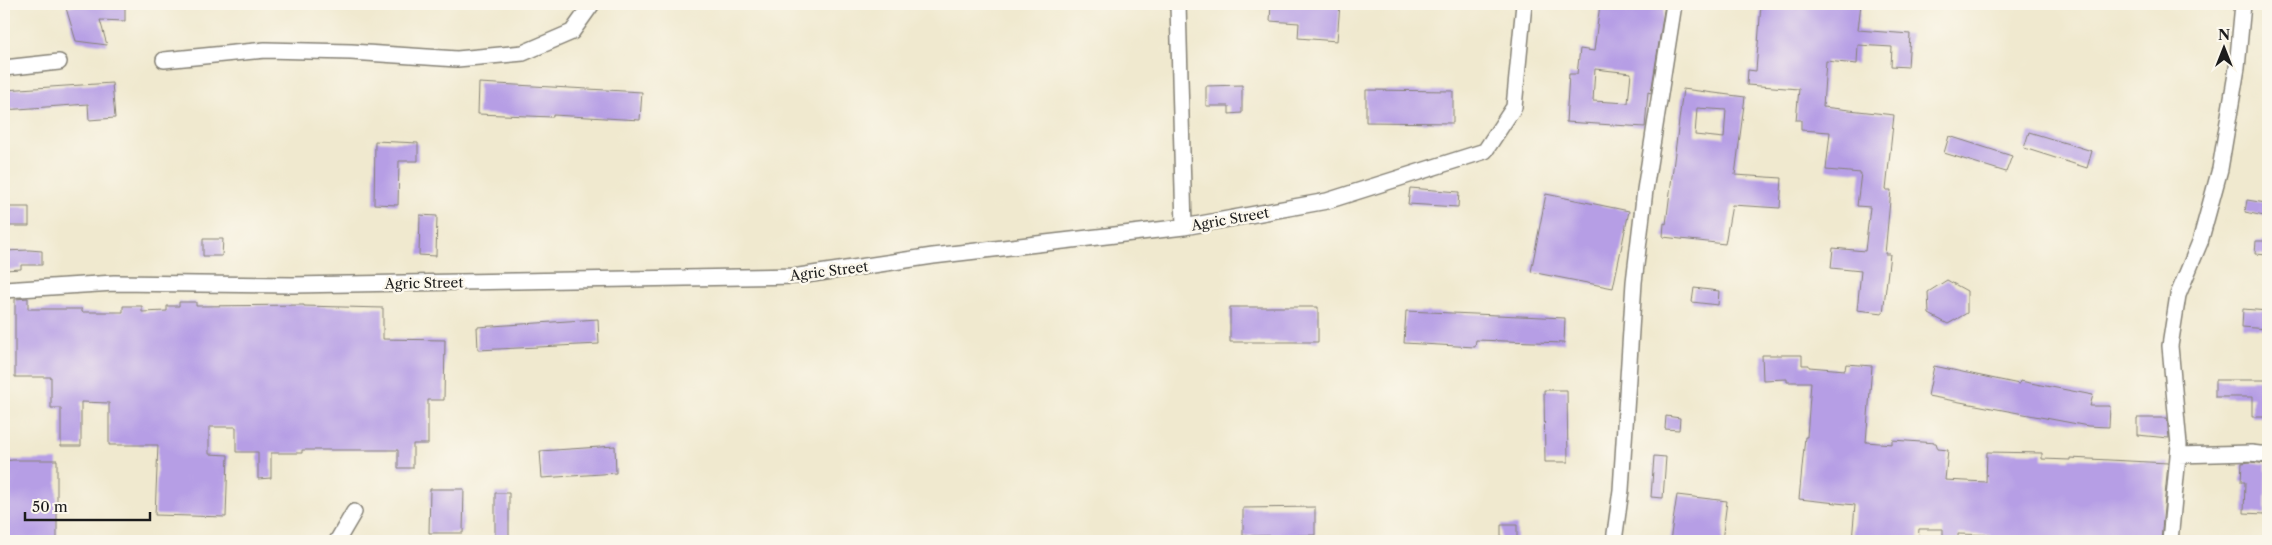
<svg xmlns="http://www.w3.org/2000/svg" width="2272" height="545" viewBox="0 0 2272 545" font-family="'Libre Caslon Text',serif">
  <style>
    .building { fill: #b69ee5; fill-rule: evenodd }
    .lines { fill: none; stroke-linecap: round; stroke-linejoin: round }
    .street-casing { stroke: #868276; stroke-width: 18 }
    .street { stroke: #fff; stroke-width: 15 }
    .labels { text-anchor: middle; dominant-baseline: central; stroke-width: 5; stroke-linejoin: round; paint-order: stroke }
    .street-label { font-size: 14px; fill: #1c1c1c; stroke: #fbf7ec }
  </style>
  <rect width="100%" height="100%" fill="#fbf7ec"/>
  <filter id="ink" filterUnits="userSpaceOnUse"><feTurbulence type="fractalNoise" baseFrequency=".02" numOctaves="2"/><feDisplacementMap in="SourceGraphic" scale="10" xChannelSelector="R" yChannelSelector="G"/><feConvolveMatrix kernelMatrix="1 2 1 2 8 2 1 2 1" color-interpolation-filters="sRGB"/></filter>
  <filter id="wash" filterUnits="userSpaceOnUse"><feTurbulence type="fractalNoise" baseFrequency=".0096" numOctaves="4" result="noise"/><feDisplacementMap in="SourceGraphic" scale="20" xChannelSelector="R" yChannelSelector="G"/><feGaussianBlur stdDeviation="1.12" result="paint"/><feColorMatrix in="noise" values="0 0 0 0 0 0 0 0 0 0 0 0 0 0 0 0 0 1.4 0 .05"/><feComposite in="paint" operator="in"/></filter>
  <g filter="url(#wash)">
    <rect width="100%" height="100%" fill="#f0e9cf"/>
    <g id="blocks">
      <path class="building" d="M80,4H125V21L100,20L107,45L76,41L66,8Z
        M1271,4H1340L1337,41L1298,38L1299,23L1270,21Z
        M1600,4H1665L1651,93L1648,92L1645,127L1566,122L1569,74H1577L1580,49L1594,51ZM1595,69L1631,73L1628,103L1593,101Z
        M1761,4H1861L1858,30L1910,34L1908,67L1891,66L1892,47L1858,45L1857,64L1826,61L1823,107L1894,115L1886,190H1891L1885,254H1890L1883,313L1857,310L1861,271L1831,268L1833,248L1865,251L1870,207L1857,206L1861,173L1826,170L1830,132L1801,130V120H1796L1799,89L1747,85L1748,70L1756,71Z
        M112,83L115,118L89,120L88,104L4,110V90Z
        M479,83L642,92L640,120L553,115V117L478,114Z
        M1242,85V113L1229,114V106H1206V86Z
        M1683,89L1745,97L1735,175L1782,178L1780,208L1732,205L1725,244L1663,237L1664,223L1666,224ZM1697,108L1726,110L1724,138L1695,135Z
        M1366,90L1453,91V123L1366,122Z
        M2029,132L2092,151L2087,168L2024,148Z
        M1949,136L2012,156L2006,172L1944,153Z
        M375,141L418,143V161H399L398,205L374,204Z
        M1410,188L1459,192L1458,207L1408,204Z
        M1546,194L1629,211L1613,288L1531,272Z
        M2247,200L2266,203L2264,216L2245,212Z
        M6,207H29V226H6Z
        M420,215L437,216L436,256L419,255Z
        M203,239H223L222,256H203Z
        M2256,241H2268V255L2255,254Z
        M29,250L42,251V265H21V269L4,270V251Z
        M1947,280L1967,291V313L1948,324L1929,314L1928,292Z
        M1694,288L1719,291L1718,305L1692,302Z
        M28,298V309H82V312H123V306H142V312L167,311V306H179V302H196V306L304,305V306L383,308V339L445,340L444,400H428V444H413V468H398V450H302V453H271V478L258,479V452H236V427H209V454L228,455L226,517L155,515L158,445H109V403L81,402V446H61V408H51V377H15V299Z
        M1230,307H1318V342H1230Z
        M2243,309L2268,311V329L2242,327Z
        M1406,311L1565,318L1564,343L1476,340L1475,347L1404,343Z
        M598,319L599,344L478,350L477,327Z
        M1762,355H1802V365H1809V367L1845,370L1846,364L1872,366L1866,442L1892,444V440L1936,443L1938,449L1948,450L1945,480L1986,482L1987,452L2042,453V459L2070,460V458L2168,463L2161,541H1990V535L1958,534V541H1943V529H1919L1918,541H1852L1855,505L1799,499L1805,437H1807L1811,382H1787V379L1763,380Z
        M1934,366L2019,384L2020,381L2093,395L2090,406H2110L2109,427L2088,426L1928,396Z
        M2215,380H2268V417H2252V397H2215Z
        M1544,390H1567L1568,462H1545Z
        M1666,416L1680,418L1679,430L1665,429Z
        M2137,418H2167L2169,438L2137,435Z
        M615,446L616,473L542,478L540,451Z
        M1654,456L1666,457L1663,498L1651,497Z
        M13,460H57V541H4V461Z
        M2251,462L2266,464L2265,514L2244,513L2245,482H2241L2242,463Z
        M430,489H464L463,533H429Z
        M495,493H509V537H495Z
        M1677,495L1727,501L1722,541H1670Z
        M1315,507V535L1243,536V508Z
        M1501,525H1517V541H1501Z"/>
    </g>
  </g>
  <g filter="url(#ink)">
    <use href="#blocks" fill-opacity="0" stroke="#868276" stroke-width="1"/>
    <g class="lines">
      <g class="street-casing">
        <path id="street" d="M1178,4L1184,227
          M164,60L265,50L351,52L457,59L523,53L572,32L592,4
          M4,68L59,62
          M4,290L114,283L293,285L799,276L933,256L1184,227L1327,201L1485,151L1514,107L1524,4
          M2178,455L2251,453L2268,455
          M337,541L354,512
          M1614,541L1621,490L1634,282L1645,190L1674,4
          M2170,541L2179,445L2170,346L2178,295L2200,242L2220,169L2237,68L2243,4"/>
      </g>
      <use href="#street" class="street"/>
    </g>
  </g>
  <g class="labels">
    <g class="street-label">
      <text transform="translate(1230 219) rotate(-10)">Agric Street</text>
      <text transform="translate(829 271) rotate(-7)">Agric Street</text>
      <text transform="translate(424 283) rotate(-1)">Agric Street</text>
    </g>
  </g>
  <rect width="2272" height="545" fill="none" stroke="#fbf7ec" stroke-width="20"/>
  <g transform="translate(2224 48)" stroke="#fbf7ec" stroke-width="4" paint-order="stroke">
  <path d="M0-4L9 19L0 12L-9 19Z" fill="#1c1c1c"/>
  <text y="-8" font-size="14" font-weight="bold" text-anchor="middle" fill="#1c1c1c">N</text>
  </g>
  <path d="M25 512v8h125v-8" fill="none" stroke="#1c1c1c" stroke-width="2.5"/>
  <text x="32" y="512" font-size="15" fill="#1c1c1c" stroke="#fbf7ec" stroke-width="4" paint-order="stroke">50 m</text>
</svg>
